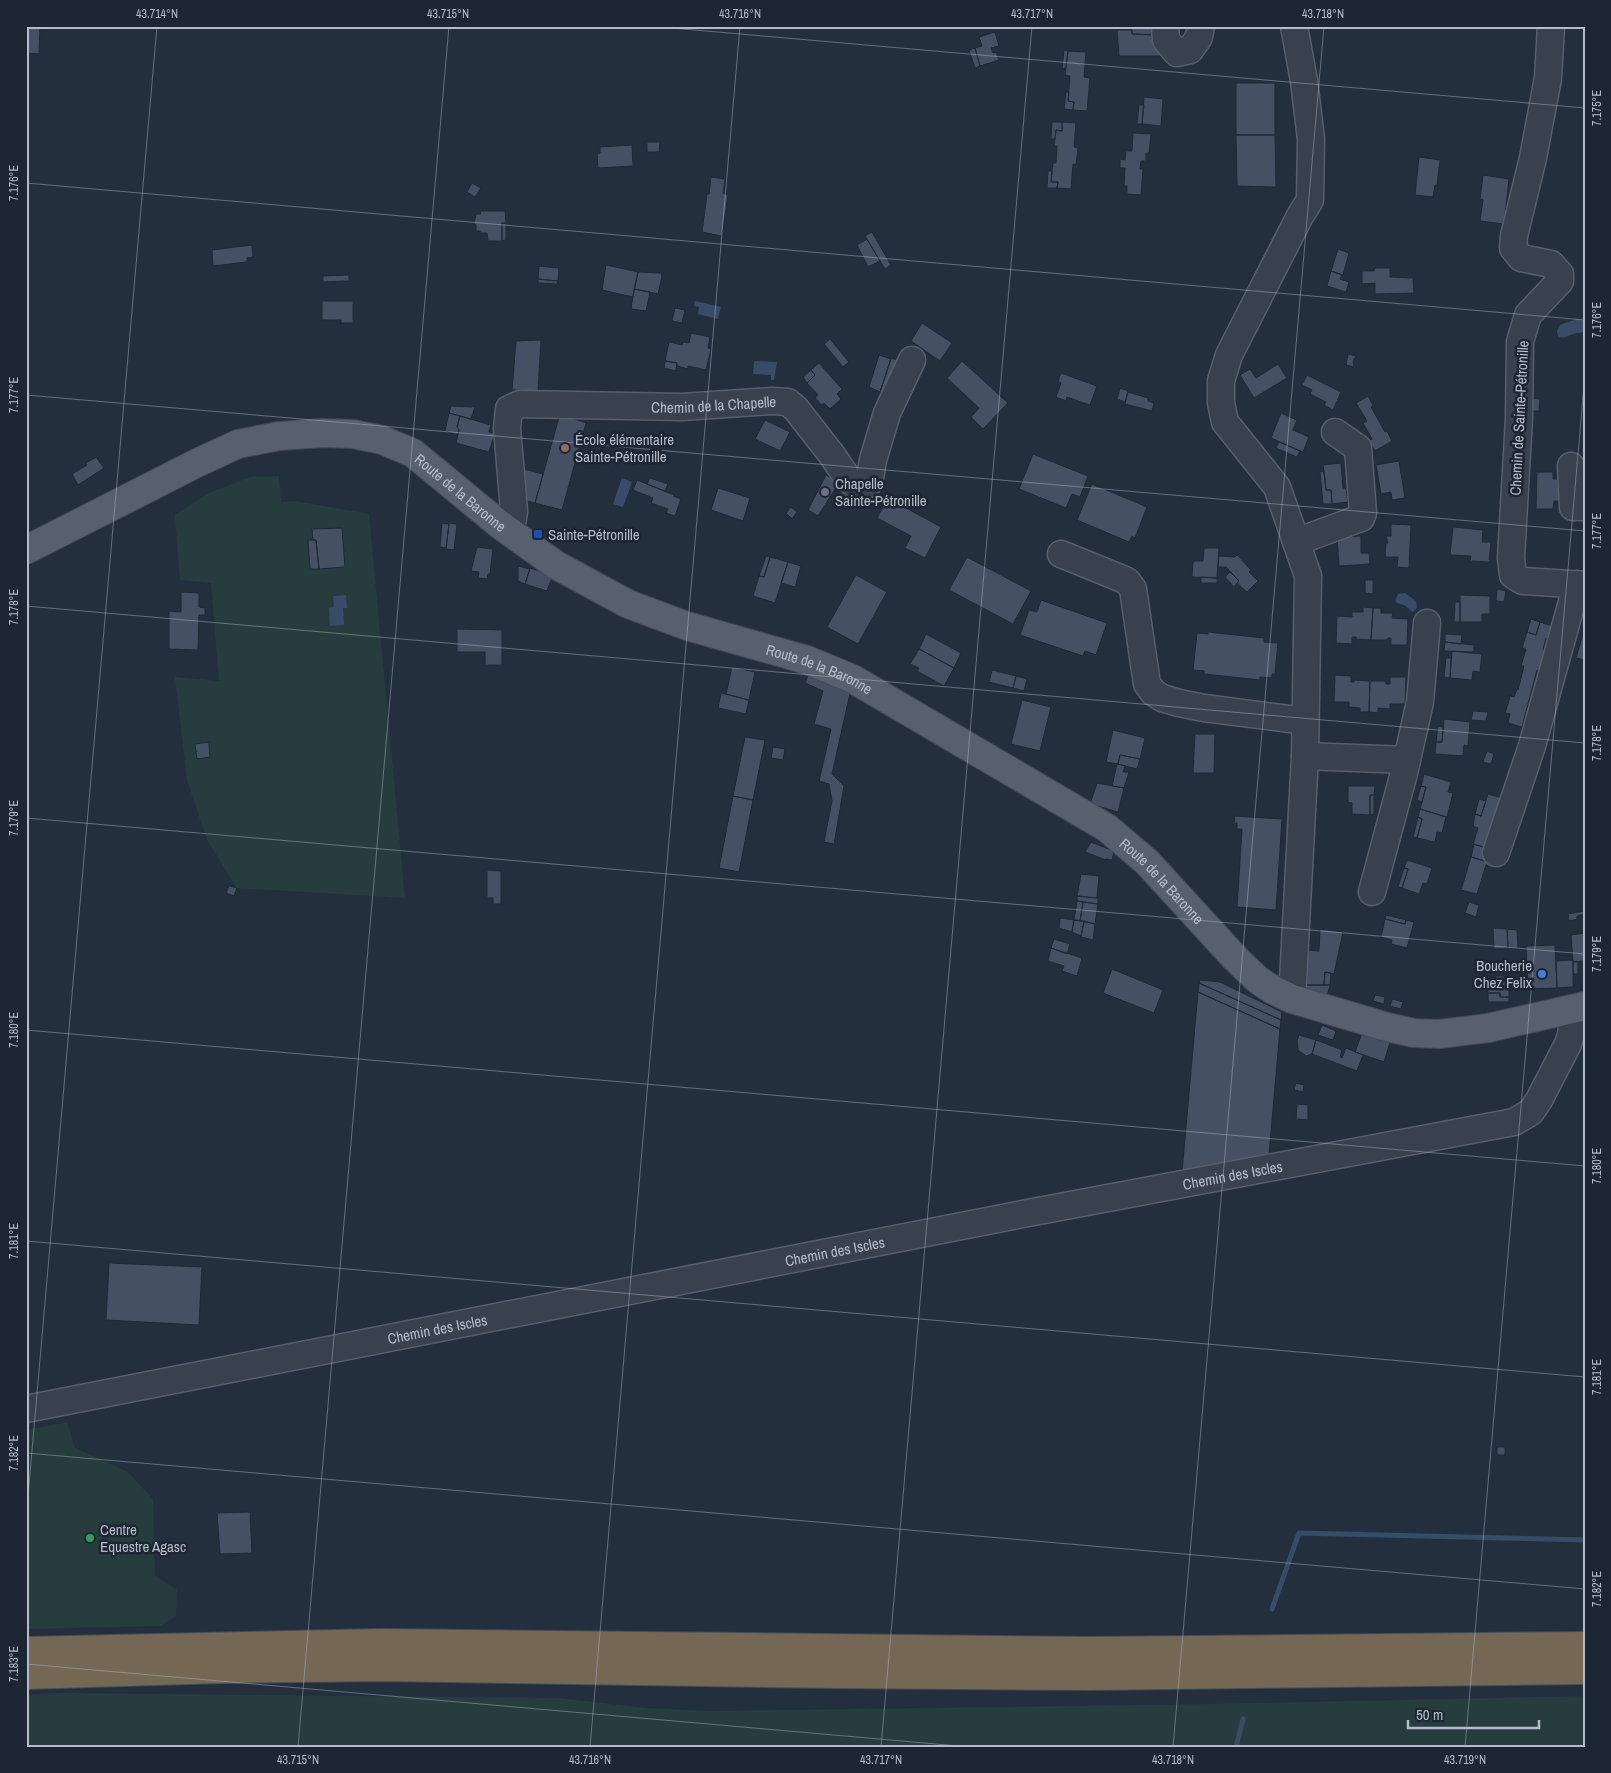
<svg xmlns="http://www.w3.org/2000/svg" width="1611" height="1773" viewBox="0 0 1611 1773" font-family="'Archivo Narrow',sans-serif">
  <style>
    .green { fill: #263c3f }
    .water { fill: #394c67 }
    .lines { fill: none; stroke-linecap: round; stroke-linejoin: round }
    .stream { stroke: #394c67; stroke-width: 5 }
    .building { fill: #455162; stroke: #1f2835 }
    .minor-casing { stroke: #565f6c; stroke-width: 29 }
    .major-casing { stroke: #414a57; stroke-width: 30 }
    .highway-casing { stroke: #434c59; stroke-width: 30 }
    .minor { stroke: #38414e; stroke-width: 26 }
    .major { stroke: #56606e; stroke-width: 28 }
    .highway { stroke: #746855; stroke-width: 28 }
    .ticks { fill: none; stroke: #b4bcc9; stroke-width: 1; stroke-opacity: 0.45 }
    .education-dot { fill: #8d6e63; stroke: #1d2633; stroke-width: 2 }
    .worship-dot { fill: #6b7280; stroke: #1d2633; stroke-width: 2 }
    .transit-dot { fill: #1a4fb4; stroke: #1d2633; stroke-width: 2 }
    .shop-dot { fill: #3f7fe0; stroke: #1d2633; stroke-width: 2 }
    .leisure-dot { fill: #2e9e5b; stroke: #1d2633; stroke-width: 2 }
    .labels { text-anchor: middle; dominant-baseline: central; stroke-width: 5; stroke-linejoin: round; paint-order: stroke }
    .street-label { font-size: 15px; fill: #b4bcc9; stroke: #1d2633 }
    .poi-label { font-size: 15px; fill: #b4bcc9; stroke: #1d2633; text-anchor: start }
    .neatline { fill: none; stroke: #b4bcc9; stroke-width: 2 }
    .ticks-label { font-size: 12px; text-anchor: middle; fill: #b4bcc9 }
  </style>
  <rect width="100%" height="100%" fill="#242f3e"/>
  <path class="green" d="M279,476L281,502L295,501L369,514L405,898L237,888L207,840L187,780L175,677L219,681L211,583L180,580L175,515L209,493L250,477Z
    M67,1422L75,1448L128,1472L153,1499L155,1576L177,1590L176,1616L160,1626L26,1629V1430Z
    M63,1693L558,1698L647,1708L708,1711L1209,1704L1585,1696V1747H26V1695Z"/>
  <path class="water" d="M695,301L721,307L718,319L698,314L699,307L694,306Z
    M1577,319L1585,321V331C1580,334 1578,332 1573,334C1566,336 1565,340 1558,336L1557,331L1560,325Z
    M754,361L777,362L774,380H771V375L753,374Z
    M622,478L632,482L623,507L613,504Z
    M1405,593L1416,601L1417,608L1413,612L1404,605L1399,604L1395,601L1398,594Z
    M346,595L347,608H343L344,625L330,626L329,608L334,607L333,596Z"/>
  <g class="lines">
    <path class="stream" d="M1272,1609L1299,1533L1585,1540
      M1236,1747L1243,1719"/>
  </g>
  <path class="building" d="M1131,26H1159L1157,35L1132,34Z
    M26,27L40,28L39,54L26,53Z
    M1160,28L1162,56H1119L1117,30H1132V34L1157,35Z
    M995,32L999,46L991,48L993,53L996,52L999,60L980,66L975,48L982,46L979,37Z
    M975,48L980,66L975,68L969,50Z
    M1064,50L1068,51L1066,68L1062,69Z
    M1068,51L1086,52L1084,77L1090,78L1087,111L1073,110L1074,102L1068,101L1070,76L1065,75Z
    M1236,83H1275V135H1236Z
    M1066,92H1069L1068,101L1074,102L1073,110L1064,109Z
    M1144,97L1163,99L1161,126L1142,124Z
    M1139,105H1144L1142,124H1137Z
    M1052,122H1062V131L1056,130L1055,139H1051Z
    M1062,122L1076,123L1074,147L1078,148L1076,165L1073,164L1071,189L1057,188L1058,182H1051L1053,163H1056L1057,146H1054L1056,130L1062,131Z
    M1133,133L1151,134L1149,153H1146V161H1141L1140,169H1143L1141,195L1127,194V186H1124L1125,168H1120V159L1125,160L1126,151H1132Z
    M1236,135H1275L1276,187L1237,186Z
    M647,142H660L659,152H647Z
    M632,145L633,166L598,168L597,154L600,153V147Z
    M1419,157L1440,160L1437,185H1435L1433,197L1415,195Z
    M1048,171H1052L1051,182H1058L1057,188H1047Z
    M1483,175L1509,179L1504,224L1480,221L1483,200L1480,199Z
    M711,177L725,179L723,193L728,195L722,236L702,232L707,194H709Z
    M472,183L481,188L475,197L467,192Z
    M480,211H505L506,223H502V241H488L487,233H480V231H476V225L474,224L476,214H481Z
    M502,223H506V240L502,241Z
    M872,232L891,265L885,269L865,236Z
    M867,239L880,261L868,267L857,245Z
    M252,245L253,257L247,258V262L213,266L212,250Z
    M1338,249L1349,253L1343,275L1331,271Z
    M606,265L638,272L633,297L602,290Z
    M539,266L559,268L558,281L538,279Z
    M1375,268H1390V277L1413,278L1414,293L1375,294V283L1362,284V271H1374Z
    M1331,271L1342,275L1340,279L1349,282L1346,292L1327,286Z
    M638,272L661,273L662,276L658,294L634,289Z
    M349,275V281L323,282V276Z
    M538,279L558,281L557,284L538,283Z
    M634,289L650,292L646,311L631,309Z
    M322,301H353V323H341V320H322Z
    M675,308L685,310L682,323L672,321Z
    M922,323L952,343L940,361L911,341Z
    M691,333L710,337L708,348L711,349L706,370L688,366V369L677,366V363L665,361L669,342L682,345L683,342L689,343Z
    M830,339L849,362L843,367L824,344Z
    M541,340L538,391L512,390L516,341Z
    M1348,354L1356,356L1353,361L1354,367L1346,365Z
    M879,355L891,359L880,392L869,387Z
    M891,358L902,361L891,397L880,392Z
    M665,361L677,363L676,371L664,368Z
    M962,361L1008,403L983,429L971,417L979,408L947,378Z
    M819,363L842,389L837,394L841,399L830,409L824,403L821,405L815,397L818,395L807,383L815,375L811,370Z
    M1278,364L1287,378L1254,398L1240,375L1250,369L1256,378Z
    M811,370L815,375L807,383L803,377Z
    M1061,373L1097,386L1090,405L1067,397L1066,401L1056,397L1061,383L1058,381Z
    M1307,375L1341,392L1333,410L1324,405L1326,402L1310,394L1312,390L1302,385Z
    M1120,388L1128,391L1125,402L1117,399Z
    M1128,392L1148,398V401L1154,403L1152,411L1125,404Z
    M1368,396L1373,405L1371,407L1385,432L1387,431L1392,441L1375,451L1369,441L1372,439L1363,423L1367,421L1356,403Z
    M1525,398L1540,399L1539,411H1524Z
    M451,406L475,407L471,419L449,413Z
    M449,413L460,416L457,427L459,429L458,435L445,431Z
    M1281,413L1297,420L1293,430L1309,437L1303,452L1271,438Z
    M560,414L586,423L562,510L535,503Z
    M460,416L491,425L489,432L495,433L489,452L456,443L459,429L457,427Z
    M765,420L790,432L780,451L755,439Z
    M1279,442L1300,451L1297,457L1276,448Z
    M1033,454L1088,476L1080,497L1072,494L1066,508L1019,489Z
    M96,457L104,468L78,485L72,474L87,465L86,463Z
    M1399,461L1405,498L1392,500L1391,492L1381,494L1376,465Z
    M1341,463L1343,488H1346L1348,502L1332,504L1331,490H1326L1323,465Z
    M516,467L543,474L535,503L520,499Z
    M1324,471L1326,490H1331L1332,504H1323L1320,472Z
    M1537,472H1553V479H1562L1561,501H1554L1553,509H1536Z
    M826,475L839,483L818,516L808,510Z
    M650,478L668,484L665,491L647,484Z
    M637,480L674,495L673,496L681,499L675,516L666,513L668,509L651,503L653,498L633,490Z
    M1092,484L1147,507L1135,538L1132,536L1129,542L1077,520Z
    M718,488L750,498L743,521L711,510Z
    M888,498L941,527L925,558L905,548L911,536L877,518Z
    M791,507L797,512L792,519L786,513Z
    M442,523L449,524L446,548L440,547Z
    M449,523L457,524L454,550L446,549Z
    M1391,524L1411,525L1409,568L1397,567L1398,557H1385L1386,543H1388L1386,536H1391Z
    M1453,527L1483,530L1482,542H1491L1489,562L1470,561L1471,556L1450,555Z
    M342,528L345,567L319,569L316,540H313L312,529Z
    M1361,536V553H1369L1370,564L1339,566L1337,537Z
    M308,540H316L319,569H310Z
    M477,547L493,549L490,574H488L487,579L478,578L479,572L471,571Z
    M1204,548H1219L1217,578L1192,577L1193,561H1203Z
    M1237,555L1251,570L1249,572L1258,581L1247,592L1237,583L1239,581L1226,567H1218L1219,556L1235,557Z
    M766,556L770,557L764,577L759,576Z
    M770,557L788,562L775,603L753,596L759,576L764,577Z
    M967,557L1031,591L1013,624L949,590Z
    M788,562L801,566L795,587L781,583Z
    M518,566L530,569L525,584L518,581Z
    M530,568L553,575L547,591L525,584Z
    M1230,572L1239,581L1234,587L1225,577Z
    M856,575L887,592L858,644L827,627Z
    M1201,577L1217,578V583H1201Z
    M1365,580H1373V594L1365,593Z
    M1497,589L1506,591L1504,602L1496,601Z
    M181,592L199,593V607L205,608V615H199L198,650L169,649V611L181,612Z
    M1460,595L1490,596V614H1482V622H1460Z
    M1041,600L1107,623L1096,655L1085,651L1083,656L1020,635L1029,610L1037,612Z
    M1455,602H1460V622H1454Z
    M1363,607L1373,608L1371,640L1356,639V637H1352V644L1336,643L1337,616L1352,617V612H1363Z
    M1373,608H1381V613H1393L1392,618L1408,619L1407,645H1391V638H1388L1387,640H1371Z
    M1531,619L1540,622L1536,635L1527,632Z
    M1540,622L1552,626L1549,639L1546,638L1543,650L1546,651L1540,671L1537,670L1522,727L1508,723L1510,714L1505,713L1510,697L1508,695L1514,697L1517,689L1518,690L1524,666H1521L1526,649L1522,648L1527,632L1536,635Z
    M1585,627V660L1576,658Z
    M457,629L502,630V665H485V652H457Z
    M1208,632L1264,638V642L1278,643L1275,674H1272V678L1260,677V680L1204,674V671L1193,670L1197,633L1208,634Z
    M926,634L961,653L954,668L919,649Z
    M1445,634L1462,635L1461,644L1445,642Z
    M1445,642L1474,645V652L1444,651Z
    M919,649L954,668L944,686L917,671L919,668L910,664Z
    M1452,651L1482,654L1480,672L1473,671L1472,680L1450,678Z
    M1446,658H1451L1450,678L1444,677Z
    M732,667L755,672L749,700L726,694Z
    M992,670L1016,676L1013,688L989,682Z
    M810,671L851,689L832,774L844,786L834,844L824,842L832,801L829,784L819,781L831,729L814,724L823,691L805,683Z
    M1335,675L1351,676V682H1354V680L1370,681L1369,712H1360V708L1349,707V702H1334Z
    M1016,676L1027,679L1024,691L1013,688Z
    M1390,677H1406L1405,704H1390V709L1378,708V713L1369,712L1370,681H1386V684H1390Z
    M721,693L749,700L746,714L718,708Z
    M1022,700L1051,707L1040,751L1011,744Z
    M1473,711L1488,712L1486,721L1471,720Z
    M1444,719L1470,722L1468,746L1464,745L1463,756L1435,754L1436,742H1442Z
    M1438,726L1443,727L1442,742H1436Z
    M1113,730L1145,738L1140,759L1120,755L1118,764L1106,762Z
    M1195,734H1215L1214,773H1193Z
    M745,737L765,740L753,800L733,796Z
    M209,742L210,757L197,759L195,744Z
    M773,747L785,749L783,760L771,758Z
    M1487,751L1494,754L1491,764L1483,762Z
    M1120,755L1140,759L1137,769L1118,764Z
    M1117,764L1125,766L1123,772H1129L1124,788L1112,786Z
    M1424,774L1451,782L1448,792L1453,793L1447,817L1420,809L1426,787L1421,786Z
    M1097,783L1124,788L1118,812L1090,804Z
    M1348,786H1375L1374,795H1370V815L1352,814V803L1348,802Z
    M1421,786L1426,787L1422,802L1417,800Z
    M1488,794L1506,799L1489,849L1473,844L1478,828L1473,826L1475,814L1481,816Z
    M1370,795H1374V814L1370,815Z
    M733,796L753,800L739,872L719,868Z
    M1479,799L1486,801L1481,816L1475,814Z
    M1420,809L1446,817L1442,833L1437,832L1435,842L1417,838L1422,819L1418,817Z
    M1235,816L1282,819L1276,910L1237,907L1242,829H1237V823H1234Z
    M1418,817L1422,819L1417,838L1413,837Z
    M1091,842L1114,851L1112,860L1106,859V860L1085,852Z
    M1474,844L1489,849L1485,861L1471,857Z
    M1471,857L1487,862L1477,894L1461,890Z
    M1407,860L1432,868L1427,884L1423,883L1419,894L1402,888L1408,869L1404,868Z
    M1404,868L1408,869L1402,888L1398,887Z
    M487,870L501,871V904H493V898H487Z
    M1081,874L1099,876L1097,898L1077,896Z
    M229,886L237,888L234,896L226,893Z
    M1077,896L1098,898V904L1077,901Z
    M1077,901L1083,902L1080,921L1074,920Z
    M1083,902L1098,904L1095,924L1080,921Z
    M1469,902L1479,905L1476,917L1465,913Z
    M1585,911V914L1577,916V919L1569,921L1568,914Z
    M1386,915L1406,920L1405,924L1385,919Z
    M1060,918L1074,920L1072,932L1059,928Z
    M1385,919L1405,924L1406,920L1414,922L1407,948L1391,944L1392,940L1381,937Z
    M1074,920L1084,921L1081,936L1072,932Z
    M1084,921L1095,924L1093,940L1081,937Z
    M1493,928L1507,929L1508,948L1494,949Z
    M1320,929L1343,932L1334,974L1325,972L1324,985H1304L1306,950L1319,951Z
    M1507,929L1517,930L1518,948H1508Z
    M1585,933V961L1573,962L1571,935Z
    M1054,939L1070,944L1067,954L1051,948Z
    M1555,945L1557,988L1528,989L1526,946Z
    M1051,948L1082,958L1077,976L1062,971L1064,966L1048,961Z
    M1573,960V987L1557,988L1556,961Z
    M1573,962H1578V974H1573Z
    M1112,969L1163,990L1154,1013L1103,993Z
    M1325,972L1331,973L1330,985H1324Z
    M1496,976H1504V981H1509V997H1500V993H1488V981H1496Z
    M1200,980L1220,982L1282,1012L1281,1020L1199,983Z
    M1199,983L1281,1020L1280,1029L1198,992Z
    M1304,985H1330L1327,996L1304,989Z
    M1198,992L1280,1029L1269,1155L1182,1172Z
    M1488,993H1500V997H1509V1002H1488Z
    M1375,995L1385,997L1384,1004L1373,1001Z
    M1392,999L1403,1002L1401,1009L1390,1006Z
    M1322,1025L1336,1031L1333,1040L1318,1035Z
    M1363,1030L1391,1039L1384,1062L1355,1052Z
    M1299,1035L1316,1040L1312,1054L1306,1056L1298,1050L1297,1041Z
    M1316,1040L1342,1050L1340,1057L1342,1058L1346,1048L1363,1055L1357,1071L1312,1054Z
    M1296,1083L1304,1085L1303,1092L1294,1090Z
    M1297,1104L1308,1105V1120L1296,1119Z
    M109,1263L202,1267L199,1325L106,1320Z
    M1497,1447H1505V1455H1497Z
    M250,1512L252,1553L220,1554L217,1513Z"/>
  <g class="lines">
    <g class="minor-casing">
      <g id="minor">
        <path d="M1165,26L1166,40L1177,53L1190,50L1199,37L1201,26"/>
        <path d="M1551,26L1548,78L1533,158L1514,236L1513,248L1521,258L1551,264L1560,274V281L1528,315L1520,342L1519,418L1511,558L1513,575L1523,581L1585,585"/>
        <path d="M1571,466L1573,507H1585"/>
        <path id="s1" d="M509,531L513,519L514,511L507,428L509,409L520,404L682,407L772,401L788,402L796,409L832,455L849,480L856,485L863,487L869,483L873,460L887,413L912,360"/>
        <path d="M1296,542L1361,518L1363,513L1358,448L1335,432"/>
        <path d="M1061,554L1120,578L1127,581L1133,589L1147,684L1153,692L1162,698L1179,703L1204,708L1305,721"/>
        <path d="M1305,756L1407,760"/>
        <path d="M1496,853L1532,746L1577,584"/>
        <path d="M1372,892L1404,773L1420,702L1427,623"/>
        <path d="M1292,999L1305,756L1308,576L1277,487L1225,422L1221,403V381L1229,355L1300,216L1310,200L1311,139L1304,81L1294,26"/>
        <path id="s2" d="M26,1409L1028,1213L1514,1122L1531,1112L1539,1100L1568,1044L1572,1031L1569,1010"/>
      </g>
    </g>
    <g class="major-casing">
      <g id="major">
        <path id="s3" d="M26,550L197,463L238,444L279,436L323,433L353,434L382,440L413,453L499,524L556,565L628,604L687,626L807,660L853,679L1107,828L1147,862L1235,958L1258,980L1273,990L1292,999L1387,1027L1414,1033L1439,1034L1488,1028L1585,1006"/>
      </g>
    </g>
    <g class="highway-casing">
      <path id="highway" d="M26,1651L382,1643L1087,1651L1585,1646
        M26,1675L222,1669L384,1667L834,1674L1089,1676L1585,1670"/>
    </g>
    <use href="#minor" class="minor"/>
    <use href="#major" class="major"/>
    <use href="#highway" class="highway"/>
  </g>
  <path class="ticks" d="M649,26L1585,108M26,183L1585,320M26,395L1585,531M26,606L1585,743M26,818L1585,954M26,1030L1585,1166M26,1241L1585,1377M26,1453L1585,1589M26,1519L157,26M26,1664L970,1747M298,1747L449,26M590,1747L740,26M881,1747L1032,26M1173,1747L1324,26M1465,1747L1585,374"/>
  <circle class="education-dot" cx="565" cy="448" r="5"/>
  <circle class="worship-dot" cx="825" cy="492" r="5"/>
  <rect class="transit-dot" x="533" y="529" width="10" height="10" rx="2.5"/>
  <circle class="shop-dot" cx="1542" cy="974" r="5"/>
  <circle class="leisure-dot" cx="90" cy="1538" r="5"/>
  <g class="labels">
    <g class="street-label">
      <text stroke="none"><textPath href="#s1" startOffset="329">Chemin de la Chapelle</textPath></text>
      <text transform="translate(1519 418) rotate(-87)">Chemin de Sainte-Pétronille</text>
      <text stroke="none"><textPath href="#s3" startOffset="478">Route de la Baronne</textPath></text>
      <text stroke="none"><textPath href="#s3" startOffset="882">Route de la Baronne</textPath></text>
      <text stroke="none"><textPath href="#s3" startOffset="1288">Route de la Baronne</textPath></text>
      <text stroke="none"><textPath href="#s2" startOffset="1229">Chemin des Iscles</textPath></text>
      <text stroke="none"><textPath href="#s2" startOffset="824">Chemin des Iscles</textPath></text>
      <text stroke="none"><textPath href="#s2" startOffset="419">Chemin des Iscles</textPath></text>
    </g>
    <g class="poi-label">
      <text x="575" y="439">École élémentaire<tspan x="575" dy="17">Sainte-Pétronille</tspan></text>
      <text x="835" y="483">Chapelle<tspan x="835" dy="17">Sainte-Pétronille</tspan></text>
      <text x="548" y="534">Sainte-Pétronille</text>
      <text x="1532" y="965" text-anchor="end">Boucherie<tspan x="1532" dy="17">Chez Felix</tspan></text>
      <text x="100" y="1529">Centre<tspan x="100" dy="17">Equestre Agasc</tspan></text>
    </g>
  </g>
  <rect width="1611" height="1773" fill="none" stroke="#1d2633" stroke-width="55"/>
  <path d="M1408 1720v8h131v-8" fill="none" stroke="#b4bcc9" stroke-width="2.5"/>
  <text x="1416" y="1720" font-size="15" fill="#b4bcc9" stroke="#1d2633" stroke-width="4" paint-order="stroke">50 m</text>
  <rect x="28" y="28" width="1556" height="1718" class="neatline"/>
  <g class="ticks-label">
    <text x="157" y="18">43.714°N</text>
    <text x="448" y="18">43.715°N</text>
    <text x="740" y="18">43.716°N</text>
    <text x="1032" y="18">43.717°N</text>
    <text x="1323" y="18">43.718°N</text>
    <text transform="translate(1597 108) rotate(-90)" y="4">7.175°E</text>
    <text transform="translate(14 183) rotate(-90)" y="4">7.176°E</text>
    <text transform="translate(1597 320) rotate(-90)" y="4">7.176°E</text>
    <text transform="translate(14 395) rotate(-90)" y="4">7.177°E</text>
    <text transform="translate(1597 531) rotate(-90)" y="4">7.177°E</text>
    <text transform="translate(14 607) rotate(-90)" y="4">7.178°E</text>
    <text transform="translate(1597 743) rotate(-90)" y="4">7.178°E</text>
    <text transform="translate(14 818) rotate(-90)" y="4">7.179°E</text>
    <text transform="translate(1597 954) rotate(-90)" y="4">7.179°E</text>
    <text transform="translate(14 1030) rotate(-90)" y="4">7.180°E</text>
    <text transform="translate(1597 1166) rotate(-90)" y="4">7.180°E</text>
    <text transform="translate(14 1241) rotate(-90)" y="4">7.181°E</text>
    <text transform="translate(1597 1377) rotate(-90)" y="4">7.181°E</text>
    <text transform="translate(14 1453) rotate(-90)" y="4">7.182°E</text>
    <text transform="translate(1597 1589) rotate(-90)" y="4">7.182°E</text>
    <text transform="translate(14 1664) rotate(-90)" y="4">7.183°E</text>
    <text x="298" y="1764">43.715°N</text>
    <text x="590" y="1764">43.716°N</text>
    <text x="881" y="1764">43.717°N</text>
    <text x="1173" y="1764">43.718°N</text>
    <text x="1465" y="1764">43.719°N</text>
  </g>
</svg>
